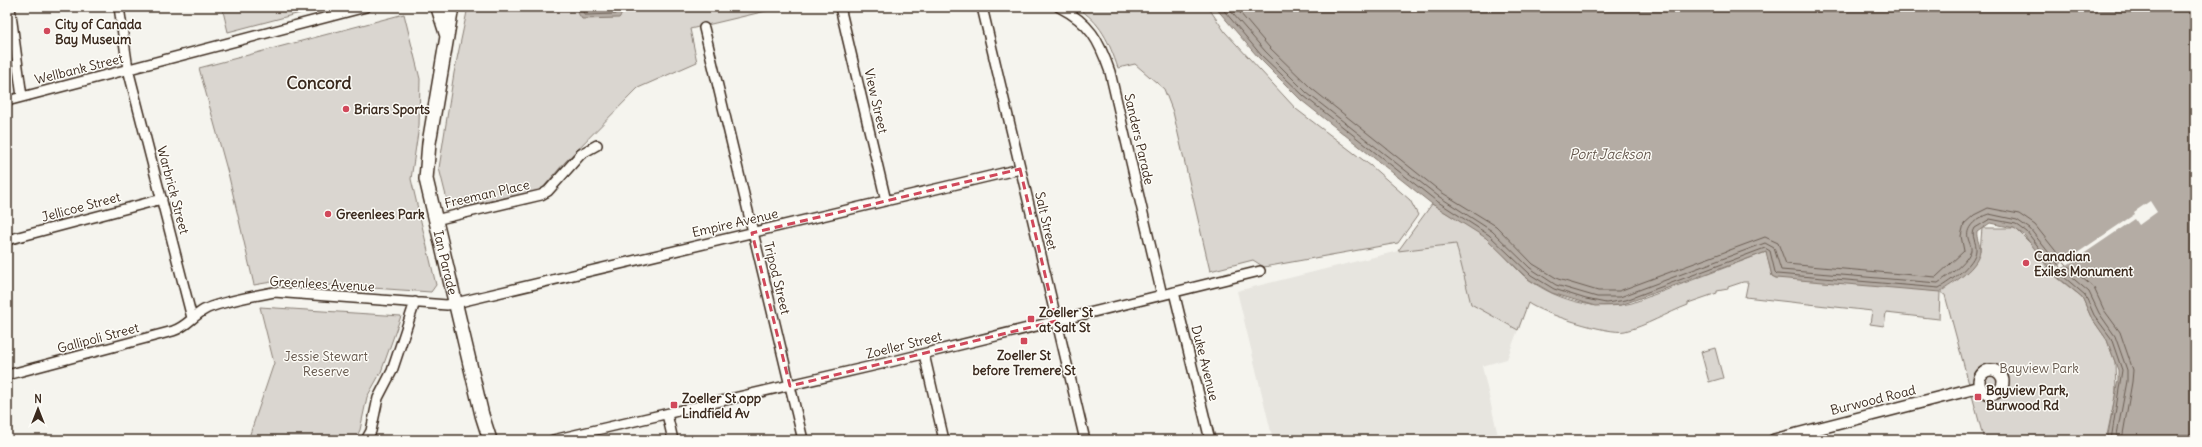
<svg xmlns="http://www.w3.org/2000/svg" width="2202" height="447" viewBox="0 0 2202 447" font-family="Delius,sans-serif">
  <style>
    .built { fill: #e7e5df }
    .green { fill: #dad6d0; stroke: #8a8077 }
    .water { fill: #b4aca4; stroke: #84786e }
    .pier { fill: #f5f4ee }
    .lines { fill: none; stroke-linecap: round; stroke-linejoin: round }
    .shore { stroke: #6b5e54; stroke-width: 1 }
    .minor-casing { stroke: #3b2a1e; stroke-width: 12 }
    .tertiary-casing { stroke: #3b2a1e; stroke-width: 14 }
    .secondary-casing { stroke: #3b2a1e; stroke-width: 16 }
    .minor { stroke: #fdfcf7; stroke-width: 9 }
    .tertiary { stroke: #fdfcf7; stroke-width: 11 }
    .secondary { stroke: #fdfcf7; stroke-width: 13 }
    .marked { fill: none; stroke: #d1495b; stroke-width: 3; stroke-dasharray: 8 5; stroke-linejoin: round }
    .poi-dot { fill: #d1495b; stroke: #fdfcf7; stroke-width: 1.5 }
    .labels { text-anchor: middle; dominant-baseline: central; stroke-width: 3; stroke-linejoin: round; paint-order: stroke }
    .poi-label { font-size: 13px; font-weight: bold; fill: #3b2a1e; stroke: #fdfcf7; text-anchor: start }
    .street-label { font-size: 13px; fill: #3b2a1e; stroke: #fdfcf7 }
    .park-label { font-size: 13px; fill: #63554a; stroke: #fdfcf7 }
    .water-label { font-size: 14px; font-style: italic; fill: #65584d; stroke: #fdfcf7 }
    .district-label { font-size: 17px; font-weight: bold; fill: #3b2a1e; stroke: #fdfcf7 }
  </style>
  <rect width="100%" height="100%" fill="#f5f4ee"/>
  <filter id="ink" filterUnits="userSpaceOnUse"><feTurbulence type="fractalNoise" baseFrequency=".025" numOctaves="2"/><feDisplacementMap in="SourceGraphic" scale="8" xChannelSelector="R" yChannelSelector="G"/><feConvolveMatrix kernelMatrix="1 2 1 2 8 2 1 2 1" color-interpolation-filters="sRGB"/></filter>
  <g filter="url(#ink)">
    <path class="built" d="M1456,244L1471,304L1518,330L1507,359L1482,366L1499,440H1273L1237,291L1398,251Z"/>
    <path class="green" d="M222,7H323L228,32Z
      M468,7H783L690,29L697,62L638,88L565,162L541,190L466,206L448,204L439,168L454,73Z
      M1076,7H1208L1225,32L1296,109L1371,166L1410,200L1418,215L1398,243L1264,267L1253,260L1210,271L1173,112L1164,89L1135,64L1118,68C1109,42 1101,22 1076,7Z
      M404,14L420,79L419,126L411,179L436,285L431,292L299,283L283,280L254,285L229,177L199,68Z
      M1432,204C1450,216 1470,225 1487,238C1500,249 1510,263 1523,275C1552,299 1595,312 1632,303L1766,252L1772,276L1776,278L1980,251L1982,228H2015L2035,248L2050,272L2082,297L2091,317L2107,340L2115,362L2116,392L2106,440H1984L1945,295L1940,292L1939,319L1886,313L1884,326L1870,324L1872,311L1745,297L1748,282H1743L1728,287V289L1717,291V293L1688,303V305C1667,313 1646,326 1625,331C1609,335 1541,313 1528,303L1518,330L1471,304L1456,244L1398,251Z
      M260,307L401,316L381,372L367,397L360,430L355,440H248L274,363Z
      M1715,348L1723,378L1709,382L1701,352Z"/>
    <path class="water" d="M578,7H627L619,18L582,19L578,13Z
      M1215,7H2195V440H2107L2118,380V370L2107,340L2091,317L2082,297L2054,274L2024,235L2014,228L1990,223L1977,232C1976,238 1980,244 1980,250C1979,268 1953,283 1940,292L1776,278L1772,276L1766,252L1621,305L1595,306L1552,293L1528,279L1486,238L1432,204L1301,100L1258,57Z"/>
    <path class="pier" d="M2150,201L2157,212L2139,225L2135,219L2054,274L2052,270L2135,214L2134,212Z"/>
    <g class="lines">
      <path class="shore" d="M582,7L583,12L585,15L616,14L622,7
        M1221,7L1261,55L1304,96L1435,200L1489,235L1531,275L1554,289L1586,299L1606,303L1626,300L1765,248L1770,251L1775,272L1777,274L1939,288C1950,281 1975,265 1976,250C1977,242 1970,236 1975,228L1990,219L2016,224L2027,232L2057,271L2085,295L2094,315L2111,338L2122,370L2111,440
        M1227,7L1265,51L1307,93L1438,196L1492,231L1530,268L1556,285L1597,297H1620L1765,243L1774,248L1781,270L1938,283C1948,276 1964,265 1970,253C1973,248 1969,243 1968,238C1965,226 1979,217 1989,214L2017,220L2030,229L2061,268L2089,292L2099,313L2115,336L2127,370V381L2116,440
        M1235,7L1269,47L1311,88L1441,192L1496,226L1533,264L1558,279L1598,291H1619L1765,237L1778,243L1786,264L1936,277L1964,251L1961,236L1964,224L1974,215L1988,208L2019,214L2035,225L2066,264L2094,288L2104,310L2120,332L2133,370L2132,382L2122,440"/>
      <g class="minor-casing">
        <path id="minor" d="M10,7L22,97
          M119,7L128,69L192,318
          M840,7L886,201
          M982,7L1085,440
          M1059,7C1090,23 1099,40 1110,72L1162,295
          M704,28L803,440
          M7,101L366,7
          M435,220L541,195L548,191L581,154L597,145
          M7,240L162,199
          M1174,292L1210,440
          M924,354L944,440
          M7,375L173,331C186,327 192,317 204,310C216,303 258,295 274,292L447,305L1020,169
          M667,414L673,440
          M366,440L371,431L378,398L392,371L415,302
          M553,440L894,361L1260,271"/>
      </g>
      <g class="tertiary-casing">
        <path id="tertiary" d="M1979 382a12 12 0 1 1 24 0a12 12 0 1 1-24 0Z
          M1774,440L1980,387"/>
      </g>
      <g class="secondary-casing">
        <g id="secondary">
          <path id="s1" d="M452,7L429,143L426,179L482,415L490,440"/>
          <path d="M438,8L446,33"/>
        </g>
      </g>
      <use href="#minor" class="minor"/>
      <use href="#tertiary" class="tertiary"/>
      <use href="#secondary" class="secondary"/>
    </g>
  </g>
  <path class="marked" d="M1020,169L1056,321L790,386L752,233Z"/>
  <g class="poi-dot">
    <circle cx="47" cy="31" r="4"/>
    <circle cx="346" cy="109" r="4"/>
    <circle cx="328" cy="214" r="4"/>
    <circle cx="2026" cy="263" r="4"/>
    <rect x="1027" y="315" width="8" height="8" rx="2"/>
    <rect x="1020" y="337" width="8" height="8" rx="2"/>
    <rect x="1974" y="393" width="8" height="8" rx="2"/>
    <rect x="670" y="401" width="8" height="8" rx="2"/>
  </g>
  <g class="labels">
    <g class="poi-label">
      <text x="55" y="24">City of Canada<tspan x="55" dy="15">Bay Museum</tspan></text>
      <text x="354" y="109">Briars Sports</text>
      <text x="336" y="214">Greenlees Park</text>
      <text x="2034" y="256">Canadian<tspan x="2034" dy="15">Exiles Monument</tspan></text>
      <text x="1039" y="312">Zoeller St<tspan x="1039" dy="15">at Salt St</tspan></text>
      <text x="1024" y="355" text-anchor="middle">Zoeller St<tspan x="1024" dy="15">before Tremere St</tspan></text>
      <text x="1986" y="390">Bayview Park,<tspan x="1986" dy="15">Burwood Rd</tspan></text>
      <text x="682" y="398">Zoeller St opp<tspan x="682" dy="15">Lindfield Av</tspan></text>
    </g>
    <g class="street-label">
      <text transform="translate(79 69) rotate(-14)">Wellbank Street</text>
      <text transform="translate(876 101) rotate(77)">View Street</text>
      <text transform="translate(1139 139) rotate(77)">Sanders Parade</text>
      <text transform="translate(173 190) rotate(75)">Warbrick Street</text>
      <text transform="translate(487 194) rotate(-13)">Freeman Place</text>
      <text transform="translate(81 207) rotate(-15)">Jellicoe Street</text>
      <text transform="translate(1046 221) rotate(77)">Salt Street</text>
      <text transform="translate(735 223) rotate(-13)">Empire Avenue</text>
      <text stroke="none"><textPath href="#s1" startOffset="260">Ian Parade</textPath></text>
      <text transform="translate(777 278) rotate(76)">Tripod Street</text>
      <text transform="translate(322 284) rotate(3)">Greenlees Avenue</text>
      <text transform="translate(98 338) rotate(-15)">Gallipoli Street</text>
      <text transform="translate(904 345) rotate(-14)">Zoeller Street</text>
      <text transform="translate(1205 363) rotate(76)">Duke Avenue</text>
      <text transform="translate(1873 400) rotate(-14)">Burwood Road</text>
    </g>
    <g class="park-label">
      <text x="326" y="356">Jessie Stewart<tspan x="326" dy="15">Reserve</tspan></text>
      <text x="2039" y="368">Bayview Park</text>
    </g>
    <g class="water-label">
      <text x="1610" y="154">Port Jackson</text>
    </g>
    <g class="district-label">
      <text x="319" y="83">Concord</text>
    </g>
  </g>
  <rect width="2202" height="447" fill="none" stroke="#fdfcf7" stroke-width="24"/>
  <rect x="12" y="12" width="2178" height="423" fill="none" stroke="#3b2a1e" stroke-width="1.5" filter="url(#ink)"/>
  <g transform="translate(38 409)" stroke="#fdfcf7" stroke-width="3" paint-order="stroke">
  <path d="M0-3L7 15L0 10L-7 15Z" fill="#3b2a1e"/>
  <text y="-6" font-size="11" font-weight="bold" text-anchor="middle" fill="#3b2a1e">N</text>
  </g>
</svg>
